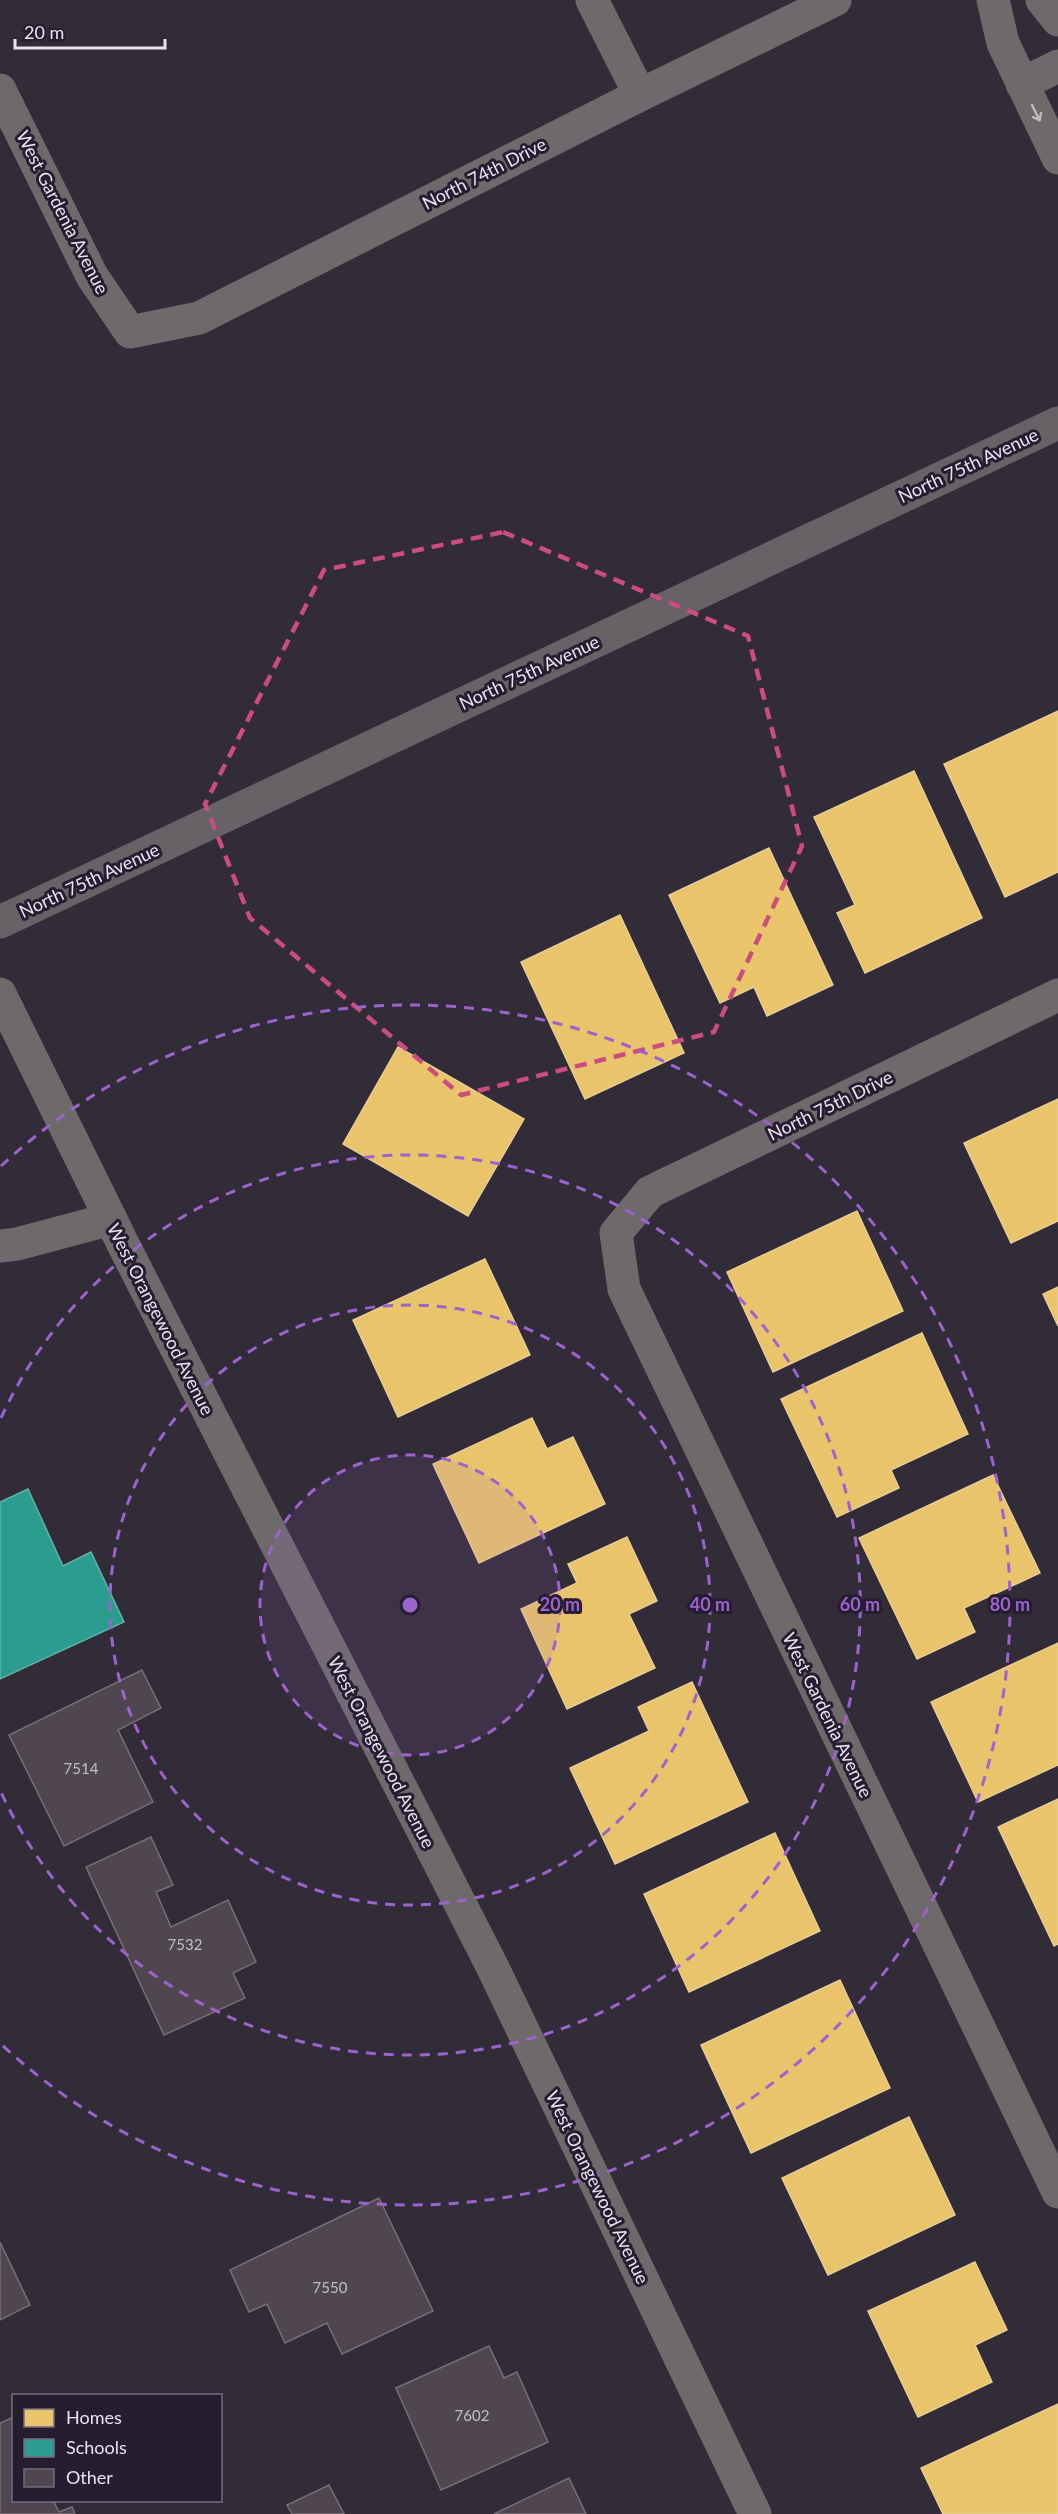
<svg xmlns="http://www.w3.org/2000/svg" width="1058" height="2514" viewBox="0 0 1058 2514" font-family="Lato,sans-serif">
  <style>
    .homes { fill: #e9c46a; stroke: #e9cd92; stroke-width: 1.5 }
    .schools { fill: #2a9d8f; stroke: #63b2ac; stroke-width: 1.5 }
    .building { fill: #50464f; stroke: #776f77; stroke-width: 1.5 }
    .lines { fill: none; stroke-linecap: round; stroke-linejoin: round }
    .minor { stroke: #6e6a6b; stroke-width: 33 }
    .major { stroke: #676266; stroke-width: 33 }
    .oneway { stroke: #bdb9c2 }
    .marked { fill: none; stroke: #cc4b80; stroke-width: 4.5; stroke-dasharray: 12 8; stroke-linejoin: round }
    .ring { fill: none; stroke: #9c63ce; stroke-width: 3; stroke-dasharray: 10 8 }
    .labels { text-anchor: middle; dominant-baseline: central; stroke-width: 6; stroke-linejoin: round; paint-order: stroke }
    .number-label { font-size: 15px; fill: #c2bcc8 }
    .street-label { font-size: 18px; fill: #e8e3f1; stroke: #261d31 }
    .centre { fill: #9c63ce; stroke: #261d31; stroke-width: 3 }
    .ring-label { font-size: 18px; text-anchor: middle; font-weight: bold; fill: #9c63ce; stroke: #261d31; stroke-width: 6; stroke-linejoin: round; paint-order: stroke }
  </style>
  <rect width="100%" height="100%" fill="#312c37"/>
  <path class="homes" d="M1058,711V872L1005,897L944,764Z
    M914,771L982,918L865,973L837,913L855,905L814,817Z
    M769,848L833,985L767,1016L754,987L720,1003L669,895Z
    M620,915L684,1053L585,1099L521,962Z
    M398,1047L524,1119L468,1216L343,1144Z
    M1058,1099V1221L1011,1243L964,1143Z
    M857,1211L903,1311L773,1372L727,1272Z
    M485,1259L530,1355L398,1417L353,1320Z
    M1058,1287V1326L1043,1294Z
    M922,1333L968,1434L891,1470L899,1488L837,1517L781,1399Z
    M532,1418L547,1449L573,1437L605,1504L479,1563L433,1464Z
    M993,1475L1040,1573L964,1608L975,1632L917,1659L859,1538Z
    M627,1537L657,1601L629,1614L655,1668L567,1709L521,1609L577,1583L568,1564Z
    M1058,1643V1765L978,1802L931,1702Z
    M692,1682L748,1802L615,1864L570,1768L649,1731L638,1707Z
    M1058,1799V1944L1054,1946L998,1827Z
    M775,1833L820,1931L689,1992L644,1894Z
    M840,1980L890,2088L751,2153L701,2045Z
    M909,2117L955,2215L828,2275L782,2178Z
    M975,2262L1007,2330L975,2345L992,2382L918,2417L868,2311Z
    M1058,2404V2514H943L921,2468Z"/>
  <path class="schools" d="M28,1489L63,1566L91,1552L124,1622L0,1679V1502Z"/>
  <path class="building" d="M142,1670L161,1708L118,1730L153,1802L64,1846L9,1735Z
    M151,1837L173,1885L156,1892L171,1927L228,1900L256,1962L233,1973L245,1998L164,2035L86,1867Z
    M379,2198L433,2311L342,2354L327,2323L285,2343L267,2304L249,2312L230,2270Z
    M0,2242L30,2305L0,2320Z
    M489,2346L504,2378L517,2372L548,2442L441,2490L396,2388Z
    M14,2417V2500H53L59,2512L72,2507L75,2514H0V2423Z
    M569,2478L586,2514H494Z
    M329,2485L344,2514H292L287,2505Z"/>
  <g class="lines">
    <path class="minor" d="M592,0L640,95
      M993,0L1003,43L1058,158
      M1042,0L1058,20
      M1022,84L1058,66
      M0,90L92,276L130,332L199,318L640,95L835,0
      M0,994L124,1246L493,1968L755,2514
      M1058,995L650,1192L616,1233L624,1289L1058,2192
      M0,1246L17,1244L111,1219"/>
    <path class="major" d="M0,922L1058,423"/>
  </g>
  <defs><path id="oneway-shaft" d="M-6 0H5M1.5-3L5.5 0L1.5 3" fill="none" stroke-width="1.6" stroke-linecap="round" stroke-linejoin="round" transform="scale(1.5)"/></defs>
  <use class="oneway" href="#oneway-shaft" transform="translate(1036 113) rotate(64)"/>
  <path class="marked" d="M503,532L748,636L802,846L714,1032L461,1095L250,918L205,804L324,570Z"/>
  <circle cx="410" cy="1605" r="150" fill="#9c63ce" fill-opacity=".12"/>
  <g class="ring">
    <circle cx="410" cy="1605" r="150"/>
    <circle cx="410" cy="1605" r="300"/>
    <path d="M1 1418A450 450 0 1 1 1 1792"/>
    <path d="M1 1166A600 600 0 1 1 1 2044"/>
  </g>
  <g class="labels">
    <g class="number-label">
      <text x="81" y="1768">7514</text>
      <text x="185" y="1944">7532</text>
      <text x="330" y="2287">7550</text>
      <text x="472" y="2415">7602</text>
    </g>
    <g class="street-label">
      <text transform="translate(484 173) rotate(-27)">North 74th Drive</text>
      <text transform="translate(63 212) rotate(63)">West Gardenia Avenue</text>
      <text transform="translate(968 465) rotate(-25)">North 75th Avenue</text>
      <text transform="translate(529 672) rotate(-25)">North 75th Avenue</text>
      <text transform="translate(89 880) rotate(-25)">North 75th Avenue</text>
      <text transform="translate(830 1105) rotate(-26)">North 75th Drive</text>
      <text transform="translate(161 1319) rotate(63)">West Orangewood Avenue</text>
      <text transform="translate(828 1715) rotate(64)">West Gardenia Avenue</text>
      <text transform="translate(382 1752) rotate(63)">West Orangewood Avenue</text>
      <text transform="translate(598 2187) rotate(64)">West Orangewood Avenue</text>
    </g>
  </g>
  <circle cx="410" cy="1605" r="9" class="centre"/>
  <g class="ring-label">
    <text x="560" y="1611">20 m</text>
    <text x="710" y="1611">40 m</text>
    <text x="860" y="1611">60 m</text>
    <text x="1010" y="1611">80 m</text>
  </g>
  <rect x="12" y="2394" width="210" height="108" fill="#261d31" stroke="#746c7e" stroke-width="1.5"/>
  <rect x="24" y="2409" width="30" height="18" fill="#e9c46a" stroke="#746c7e" stroke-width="1.5"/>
  <text x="66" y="2424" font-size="18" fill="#e8e3f1">Homes</text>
  <rect x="24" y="2439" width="30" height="18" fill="#2a9d8f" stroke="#746c7e" stroke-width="1.5"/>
  <text x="66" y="2454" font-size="18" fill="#e8e3f1">Schools</text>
  <rect x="24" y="2469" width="30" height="18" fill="#50464f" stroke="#746c7e" stroke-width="1.5"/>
  <text x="66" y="2484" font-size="18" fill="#e8e3f1">Other</text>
  <path d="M15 39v9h150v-9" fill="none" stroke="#e8e3f1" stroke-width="3"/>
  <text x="24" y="39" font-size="18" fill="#e8e3f1" stroke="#261d31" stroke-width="4.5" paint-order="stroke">20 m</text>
</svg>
